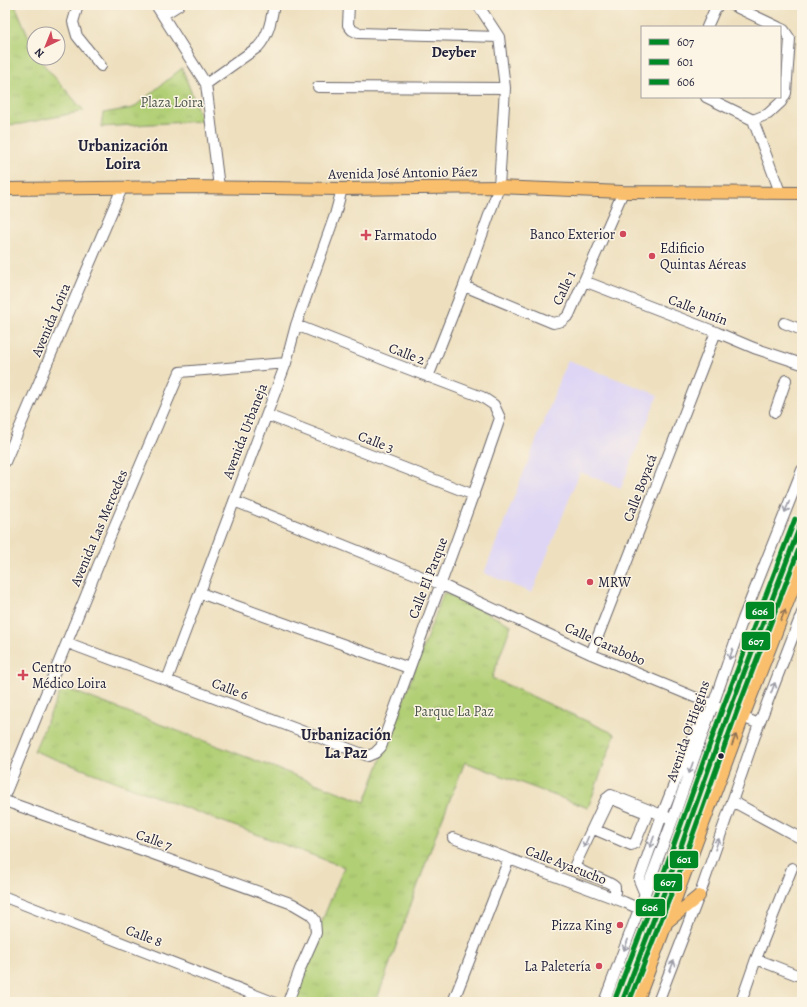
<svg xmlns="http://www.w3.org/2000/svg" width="807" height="1007" viewBox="0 0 807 1007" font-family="Alegreya,serif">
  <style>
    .built { fill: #ded5f5 }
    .park { fill: url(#park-tufts); stroke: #6a7858 }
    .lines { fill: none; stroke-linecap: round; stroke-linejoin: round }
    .minor-casing { stroke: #696469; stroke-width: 12 }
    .major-casing { stroke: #696469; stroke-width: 14 }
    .minor { stroke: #fff; stroke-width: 10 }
    .major { stroke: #f9bf6d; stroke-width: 12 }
    .bus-1-casing { stroke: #fcf5e5; stroke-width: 8 }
    .bus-2-casing { stroke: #fcf5e5; stroke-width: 8 }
    .bus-3-casing { stroke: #fcf5e5; stroke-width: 8 }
    .bus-1 { stroke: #008a26; stroke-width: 5 }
    .bus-2 { stroke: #008a26; stroke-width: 5 }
    .bus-3 { stroke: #008a26; stroke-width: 5 }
    .oneway { stroke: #9c9ca7 }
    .oneway2 { stroke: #8e7054 }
    .poi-dot { fill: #d1495b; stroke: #fcf5e5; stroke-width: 1.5 }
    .bus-dot { fill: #22223b; stroke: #fcf5e5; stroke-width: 1.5 }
    .labels { text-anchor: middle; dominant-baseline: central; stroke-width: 3; stroke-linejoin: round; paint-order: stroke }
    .park-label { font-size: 14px; fill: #4d564c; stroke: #fcf5e5 }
    .street-label { font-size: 14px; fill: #22223b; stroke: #fcf5e5 }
    .poi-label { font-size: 14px; fill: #22223b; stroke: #fcf5e5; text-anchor: start }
    .neighbourhood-label { font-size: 15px; font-weight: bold; fill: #22223b; stroke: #fcf5e5 }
    .quarter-label { font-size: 16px; font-weight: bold; fill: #22223b; stroke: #fcf5e5 }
    .line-badge { stroke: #fcf5e5; stroke-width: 1.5 }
    .badge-label { font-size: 11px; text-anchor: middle; font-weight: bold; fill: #fff }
  </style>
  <defs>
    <pattern id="park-tufts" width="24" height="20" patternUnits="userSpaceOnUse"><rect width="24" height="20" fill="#b1cf75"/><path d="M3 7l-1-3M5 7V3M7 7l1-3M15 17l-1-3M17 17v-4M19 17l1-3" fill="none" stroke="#98b166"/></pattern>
  </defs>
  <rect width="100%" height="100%" fill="#fcf5e5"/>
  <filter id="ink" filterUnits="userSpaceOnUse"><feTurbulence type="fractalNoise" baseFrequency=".025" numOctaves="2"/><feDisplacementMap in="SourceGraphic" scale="8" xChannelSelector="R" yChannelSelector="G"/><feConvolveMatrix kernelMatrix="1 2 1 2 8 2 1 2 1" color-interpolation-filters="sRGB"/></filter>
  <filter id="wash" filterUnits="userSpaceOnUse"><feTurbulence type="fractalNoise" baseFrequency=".012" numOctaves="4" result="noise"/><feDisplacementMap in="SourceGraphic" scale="16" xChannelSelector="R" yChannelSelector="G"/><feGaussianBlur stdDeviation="0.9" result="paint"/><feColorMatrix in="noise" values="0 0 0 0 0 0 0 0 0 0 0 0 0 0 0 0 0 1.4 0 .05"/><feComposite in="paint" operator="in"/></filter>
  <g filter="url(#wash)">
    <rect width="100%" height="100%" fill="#eee0bf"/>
    <path class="built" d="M568,360L658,395L621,488L580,472L532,593L484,573Z"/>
    <path class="park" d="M5,5H15L34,49V58H38L84,111L21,124L5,125Z
      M182,68L202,121L101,127L103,113L133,108Z
      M444,592L511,625L492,678L615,734L588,808L465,762L438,829L376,1002H289L344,867L34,751L62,687L365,802Z"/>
  </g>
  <g filter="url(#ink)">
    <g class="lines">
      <g class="minor-casing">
        <path id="minor" d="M78,5L73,22L77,36L101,66
          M156,5L206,84L219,187
          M349,5L348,25L352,30L358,33L499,37
          M732,5L778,27
          M163,15L179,5
          M707,27L715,9L719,5
          M206,84L258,47C269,35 271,20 274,5
          M318,87L505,88
          M706,97L753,120L780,192
          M753,120L768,114L781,102L786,93L790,39L784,30L780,28
          M584,281L716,332L754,348L802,364
          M464,286L553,323L562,321L569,315L623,192
          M784,323L802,330
          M428,377L464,286L499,187L505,88L499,37L478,5
          M775,412L786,380
          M267,415L474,495
          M5,462L122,188
          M234,501L440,584L591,654L759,724
          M200,593L409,668
          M68,643L368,756L375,753L381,747C420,637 463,528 500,418L494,405L482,397L390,362L296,325
          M591,654L716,332
          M167,680L286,363L296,325L335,215L342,189
          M5,794L109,539L180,372L286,363
          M610,799H612L641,811L649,810L635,843L631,845L596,830V828Z
          M5,801L293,904L310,914L315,920L316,933L300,969L288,1002
          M732,801L802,839
          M453,838L624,902L662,919
          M5,897L273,1002
          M613,898L615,892V887C606,878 580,875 575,865L606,799L611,795L667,817
          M654,916L639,880L662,815L695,731L705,716
          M756,959L802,977
          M453,1002L509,859
          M604,1002L673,819L743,619L802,470
          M658,1002L702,888L759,724L802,613
          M741,1002L756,959L792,868"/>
      </g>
      <g class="major-casing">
        <path id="major" d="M5,189L188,187L342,189L499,187L623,192L802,193
          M668,921L699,896
          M622,1002L670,877L729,712L802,521
          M637,1002L743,717L802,565"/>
      </g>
      <use href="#minor" class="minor"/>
      <use href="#major" class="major"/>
      <g class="bus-1-casing">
        <path id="bus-1" d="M622,1002L670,877L729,712L802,521"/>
      </g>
      <g class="bus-2-casing">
        <path id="bus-2" d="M629,1002L677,879L736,714L802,541"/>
      </g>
      <g class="bus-3-casing">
        <path id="bus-3" d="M615,999L663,875L722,710L795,519"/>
      </g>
      <use href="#bus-1" class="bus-1"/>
      <use href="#bus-2" class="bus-2"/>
      <use href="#bus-3" class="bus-3"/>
    </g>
    <defs><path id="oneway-shaft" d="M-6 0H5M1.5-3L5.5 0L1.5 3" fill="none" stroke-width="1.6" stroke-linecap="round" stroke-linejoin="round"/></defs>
    <g class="oneway">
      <use href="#oneway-shaft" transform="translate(787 507) rotate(112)"/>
      <use href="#oneway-shaft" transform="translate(731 654) rotate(109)"/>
      <use href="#oneway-shaft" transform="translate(773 688) rotate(-69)"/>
      <use href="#oneway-shaft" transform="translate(691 768) rotate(109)"/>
      <use href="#oneway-shaft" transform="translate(586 842) rotate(114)"/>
      <use href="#oneway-shaft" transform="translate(652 842) rotate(110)"/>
      <use href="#oneway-shaft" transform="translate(717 844) rotate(-71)"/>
      <use href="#oneway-shaft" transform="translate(626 945) rotate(111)"/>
      <use href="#oneway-shaft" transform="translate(672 966) rotate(-68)"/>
    </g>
    <g class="oneway2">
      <use href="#oneway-shaft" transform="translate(783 615) rotate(-69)"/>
      <use href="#oneway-shaft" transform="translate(734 740) rotate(-69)"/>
    </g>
  </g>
  <g class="poi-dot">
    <circle cx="623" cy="234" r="4"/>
    <path d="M364 229h4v4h4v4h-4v4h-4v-4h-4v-4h4z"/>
    <circle cx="652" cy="256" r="4"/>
    <circle cx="590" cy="582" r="4"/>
    <path d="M21 669h4v4h4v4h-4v4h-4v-4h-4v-4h4z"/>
    <circle cx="620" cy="925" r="4"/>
    <circle cx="599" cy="966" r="4"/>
  </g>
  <circle class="bus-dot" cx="721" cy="756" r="3.5"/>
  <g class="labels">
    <g class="park-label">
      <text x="172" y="102">Plaza Loira</text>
      <text x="454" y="711">Parque La Paz</text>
    </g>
    <g class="street-label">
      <text transform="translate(403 173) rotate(-1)">Avenida José Antonio Páez</text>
      <text transform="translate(564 288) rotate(-65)">Calle 1</text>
      <text transform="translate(698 310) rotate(21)">Calle Junín</text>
      <text transform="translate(51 320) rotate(-67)">Avenida Loira</text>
      <text transform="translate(407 354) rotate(21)">Calle 2</text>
      <text transform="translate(245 431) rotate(-69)">Avenida Urbaneja</text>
      <text transform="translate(376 442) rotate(21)">Calle 3</text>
      <text transform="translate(640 488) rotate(-69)">Calle Boyacá</text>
      <text transform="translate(99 528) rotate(-67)">Avenida Las Mercedes</text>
      <text transform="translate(428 578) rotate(-69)">Calle El Parque</text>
      <text transform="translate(605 644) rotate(24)">Calle Carabobo</text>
      <text transform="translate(230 689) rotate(21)">Calle 6</text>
      <text transform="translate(688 731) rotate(-71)">Avenida O'Higgins</text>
      <text transform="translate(154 840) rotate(20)">Calle 7</text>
      <text transform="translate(566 865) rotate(21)">Calle Ayacucho</text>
      <text transform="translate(144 936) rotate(21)">Calle 8</text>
    </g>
    <g class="poi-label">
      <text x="615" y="234" text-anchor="end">Banco Exterior</text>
      <text x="374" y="235">Farmatodo</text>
      <text x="660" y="248">Edificio<tspan x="660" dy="16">Quintas Aéreas</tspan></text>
      <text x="598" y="582">MRW</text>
      <text x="32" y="667">Centro<tspan x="32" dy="16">Médico Loira</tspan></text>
      <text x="612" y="925" text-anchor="end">Pizza King</text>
      <text x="591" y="966" text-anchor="end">La Paletería</text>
    </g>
    <g class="neighbourhood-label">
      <text x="454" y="52">Deyber</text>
    </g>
    <g class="quarter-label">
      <text x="123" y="146">Urbanización<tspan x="123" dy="18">Loira</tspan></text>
      <text x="346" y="735">Urbanización<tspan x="346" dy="18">La Paz</tspan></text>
    </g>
  </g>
  <g class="line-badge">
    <rect x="745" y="601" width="30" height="19" rx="4" fill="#008a26"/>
    <rect x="741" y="631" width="30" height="20" rx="4" fill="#008a26"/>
    <rect x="669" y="850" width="30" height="19" rx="4" fill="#008a26"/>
    <rect x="653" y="873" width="30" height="19" rx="4" fill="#008a26"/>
    <rect x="635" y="898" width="31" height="19" rx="4" fill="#008a26"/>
  </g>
  <g class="badge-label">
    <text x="760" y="615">606</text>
    <text x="756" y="645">607</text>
    <text x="684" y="863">601</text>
    <text x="668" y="886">607</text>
    <text x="650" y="911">606</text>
  </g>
  <rect width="807" height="1007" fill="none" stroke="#fcf5e5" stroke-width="20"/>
  <rect x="641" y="26" width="140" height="72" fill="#fcf5e5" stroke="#a5a1a1"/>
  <rect x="649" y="39" width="20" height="6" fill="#008a26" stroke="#a5a1a1"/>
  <text x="677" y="46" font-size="12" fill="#22223b">607</text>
  <rect x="649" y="59" width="20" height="6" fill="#008a26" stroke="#a5a1a1"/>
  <text x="677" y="66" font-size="12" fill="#22223b">601</text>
  <rect x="649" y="79" width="20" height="6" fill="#008a26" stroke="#a5a1a1"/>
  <text x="677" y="86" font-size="12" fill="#22223b">606</text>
  <g transform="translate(46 46) rotate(223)"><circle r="19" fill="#fcf5e5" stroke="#a5a1a1"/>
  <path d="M0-3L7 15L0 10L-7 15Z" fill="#d1495b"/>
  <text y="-6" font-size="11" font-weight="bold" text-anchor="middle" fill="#22223b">N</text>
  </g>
</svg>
